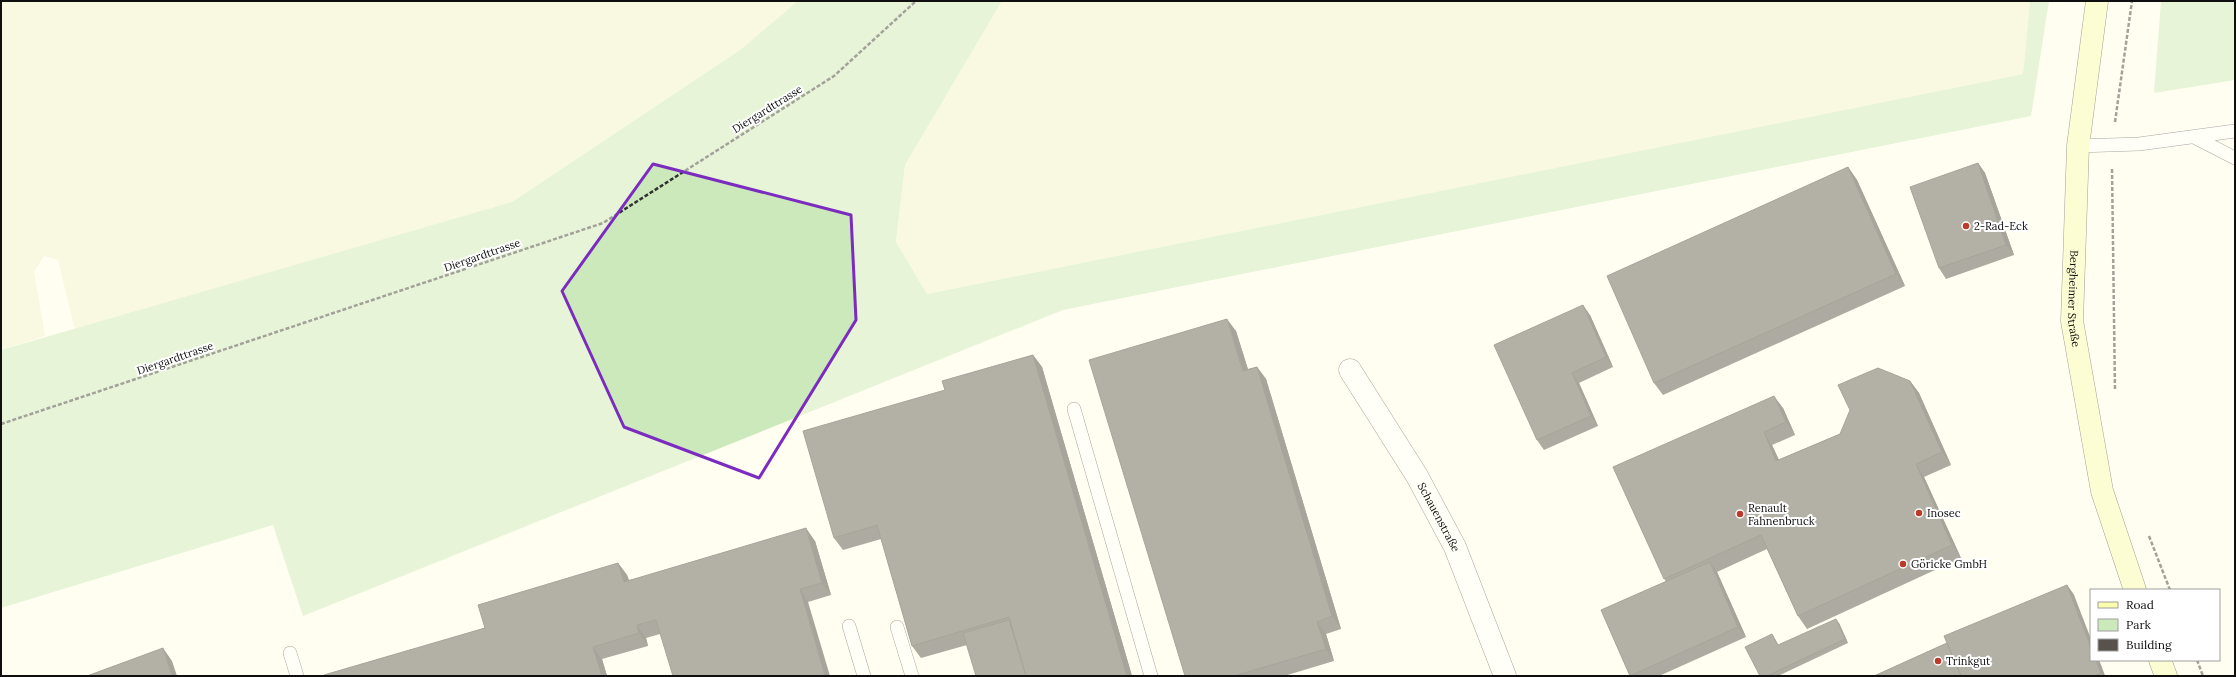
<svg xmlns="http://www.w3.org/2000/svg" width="2236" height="677" viewBox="0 0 2236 677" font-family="Lora,serif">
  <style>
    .farmland { fill: #f2f4d1 }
    .green { fill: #cbe9bb }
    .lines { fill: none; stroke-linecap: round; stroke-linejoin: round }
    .lane-casing { stroke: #424242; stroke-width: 14 }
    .street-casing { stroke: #424242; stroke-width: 23 }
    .secondary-casing { stroke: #313131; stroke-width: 23 }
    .path { stroke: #313131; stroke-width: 2.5; stroke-dasharray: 4 2; stroke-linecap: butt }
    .lane { stroke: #fff; stroke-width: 13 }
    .street { stroke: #fff; stroke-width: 22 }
    .secondary { stroke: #f9fdad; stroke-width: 22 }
    .wall { fill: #4b4740 }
    .shaded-wall { fill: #3d3934 }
    .building { fill: #57524b; stroke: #3d3934 }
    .marked { fill: none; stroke: #7b2cbf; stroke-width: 3; stroke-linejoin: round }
    .poi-dot { fill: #bc3a29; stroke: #fff; stroke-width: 1.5 }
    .labels { text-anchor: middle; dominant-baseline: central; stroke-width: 4; stroke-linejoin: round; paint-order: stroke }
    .street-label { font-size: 11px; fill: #0f0f0f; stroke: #fff }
    .poi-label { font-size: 11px; fill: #0f0f0f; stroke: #fff; text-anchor: start }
  </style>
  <rect width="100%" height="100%" fill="#fffef1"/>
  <path class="farmland" d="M1,1H798L740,50L512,202L75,330L58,260L44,256L34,272L45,336L1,350Z
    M1002,1H2030L2023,74L927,294L896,242L905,165Z"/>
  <path class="green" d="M798,1H1002L905,165L896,242L927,294L2023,74L2030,1H2049L2031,116L1063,310L303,616L273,525L1,608V350L512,202L740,50Z
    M2161,1H2235V80L2154,93Z"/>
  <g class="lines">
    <g class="lane-casing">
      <path id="lane" d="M2194,137L2235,158
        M2078,146L2139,144L2235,131
        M1074,409L1151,676
        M849,626L864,676
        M897,627L912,676
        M290,653L297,676"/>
    </g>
    <g class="street-casing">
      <g id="street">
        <path id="s1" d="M1350,370L1417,476L1455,547L1505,676"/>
      </g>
    </g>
    <g class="secondary-casing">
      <g id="secondary">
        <path id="s2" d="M2097,1L2078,146L2072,321L2102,491L2135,590"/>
        <path d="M2160,660L2166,676"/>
      </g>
    </g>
    <path class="path" d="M2115,122L2132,1
      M2112,169L2115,391
      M1,424L603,223L834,76L916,1
      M2149,536L2170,590
      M2197,660L2203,676"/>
    <use href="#lane" class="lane"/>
    <use href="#street" class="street"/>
    <use href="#secondary" class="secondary"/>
  </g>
  <path class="wall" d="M1978,163L1985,173L2014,255L1946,279L1939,268Z
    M1848,167L1857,180L1905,286L1663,395L1654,383Z
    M1590,315L1613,367L1579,383L1598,426L1544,450L1537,440Z
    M1236,331L1248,369L1257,367L1266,379L1341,629L1326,634L1334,661L1284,676H1185Z
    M1033,355L1042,367L1132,676L967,645L921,658L912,646L881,539L843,550L834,538L945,390Z
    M1910,381L1919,393L1951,465L1924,477L1961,558L1807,629L1798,616L1767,549L1717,572L1746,637L1659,676H1630L1601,610L1666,582L1613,467L1783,408L1795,435L1772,445L1779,460L1840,434Z
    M815,541L831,595L808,602L660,634L646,638L648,646L602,659L607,676H325L485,628L618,563L627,575L629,580Z
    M2067,585L2074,595L2091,660H2099L2105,676H1874L1947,643Z
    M1839,623L1848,643L1778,676H1760L1772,634L1778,645Z"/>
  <path class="shaded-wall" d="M1978,163L1985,173L2014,255L2006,245Z
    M1848,167L1857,180L1905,286L1896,274Z
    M1583,305L1590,315L1613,367L1606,357Z
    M1227,319L1236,331L1252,383L1243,371Z
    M1033,355L1042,367L1132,676H1127Z
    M1257,367L1266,379L1341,629L1332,616Z
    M1572,373L1579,383L1598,426L1591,416Z
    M1910,381L1919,393L1951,465L1942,452Z
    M1774,396L1783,408L1795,435L1786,422Z
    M1764,432L1772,445L1785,474L1776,461Z
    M1916,464L1924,477L1961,558L1952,545Z
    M806,528L815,541L831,595L822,583Z
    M1710,562L1717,572L1746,637L1738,627Z
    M618,563L627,575L633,594L624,582Z
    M2067,585L2074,595L2091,639V648Z
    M800,589L808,602L830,676H825Z
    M1836,619L1839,623L1848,643L1845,639Z
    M1317,622L1326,634L1334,661L1326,649Z
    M637,625L646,638L648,646L639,633Z
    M593,647L602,659L607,676H602Z
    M163,648L172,661L177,676H172Z
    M2096,660H2099L2105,676H2103L2101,673Z"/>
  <path class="building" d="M1978,163L2006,245L1939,268L1910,187Z
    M1848,167L1896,274L1654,383L1607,276Z
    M1583,305L1606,357L1572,373L1591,416L1537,440L1494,345Z
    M1227,319L1243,371L1257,367L1332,616L1317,622L1326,649L1234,676H1185L1089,360Z
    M1033,355L1127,676H1026L1009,617L912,646L877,525L834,538L803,431L945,390L942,381Z
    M1878,368L1910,381L1942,452L1916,464L1952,545L1798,616L1761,535L1664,579L1613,467L1774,396L1786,422L1764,432L1776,461L1840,434L1850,410L1838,385Z
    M806,528L822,583L800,589L825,676H673L656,620L637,625L639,633L593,647L602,676H325L324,675L485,628L478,605L618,563L624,582Z
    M1710,562L1738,627L1630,676L1601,610Z
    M2067,585L2091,648V660H2096L2101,673L2094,676H1961L1944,636Z
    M1836,619L1845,639L1767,676H1760L1745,647L1772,634L1778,645Z
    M1009,620L1026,676H976L963,633Z
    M1947,643L1961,676H1874Z
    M163,648L172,676H87Z"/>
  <path d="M0 0H2236V677H0ZM653,164L851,215L856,320L759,478L624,427L562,291Z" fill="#fffef1" fill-opacity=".55" fill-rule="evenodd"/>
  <path class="marked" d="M653,164L851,215L856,320L759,478L624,427L562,291Z"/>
  <g class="poi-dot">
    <circle cx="1966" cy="226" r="4"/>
    <circle cx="1919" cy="513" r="4"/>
    <circle cx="1740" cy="514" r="4"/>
    <circle cx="1903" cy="564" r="4"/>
    <circle cx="1938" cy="661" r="4"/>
  </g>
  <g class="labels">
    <g class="street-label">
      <text transform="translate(767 109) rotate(-32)">Diergardttrasse</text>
      <text transform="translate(482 255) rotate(-19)">Diergardttrasse</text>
      <text stroke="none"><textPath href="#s2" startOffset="299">Bergheimer Straße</textPath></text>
      <text transform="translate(175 358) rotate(-19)">Diergardttrasse</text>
      <text stroke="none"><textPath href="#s1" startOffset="172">Schauenstraße</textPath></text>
    </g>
    <g class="poi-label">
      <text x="1974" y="226">2-Rad-Eck</text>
      <text x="1748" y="508">Renault<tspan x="1748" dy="13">Fahnenbruck</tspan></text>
      <text x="1927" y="513">Inosec</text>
      <text x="1911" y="564">Göricke GmbH</text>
      <text x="1946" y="661">Trinkgut</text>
    </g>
  </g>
  <rect width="2236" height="677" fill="none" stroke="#0f0f0f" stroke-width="4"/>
  <rect x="2090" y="589" width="130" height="72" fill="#ffffff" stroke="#9f9f9f"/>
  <rect x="2098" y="602" width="20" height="6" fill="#f9fdad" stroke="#9f9f9f"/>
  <text x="2126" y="609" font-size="12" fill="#0f0f0f">Road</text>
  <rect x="2098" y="619" width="20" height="12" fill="#cbe9bb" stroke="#9f9f9f"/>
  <text x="2126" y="629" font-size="12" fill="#0f0f0f">Park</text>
  <rect x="2098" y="639" width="20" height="12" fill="#57524b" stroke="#9f9f9f"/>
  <text x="2126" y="649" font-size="12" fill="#0f0f0f">Building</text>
</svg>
